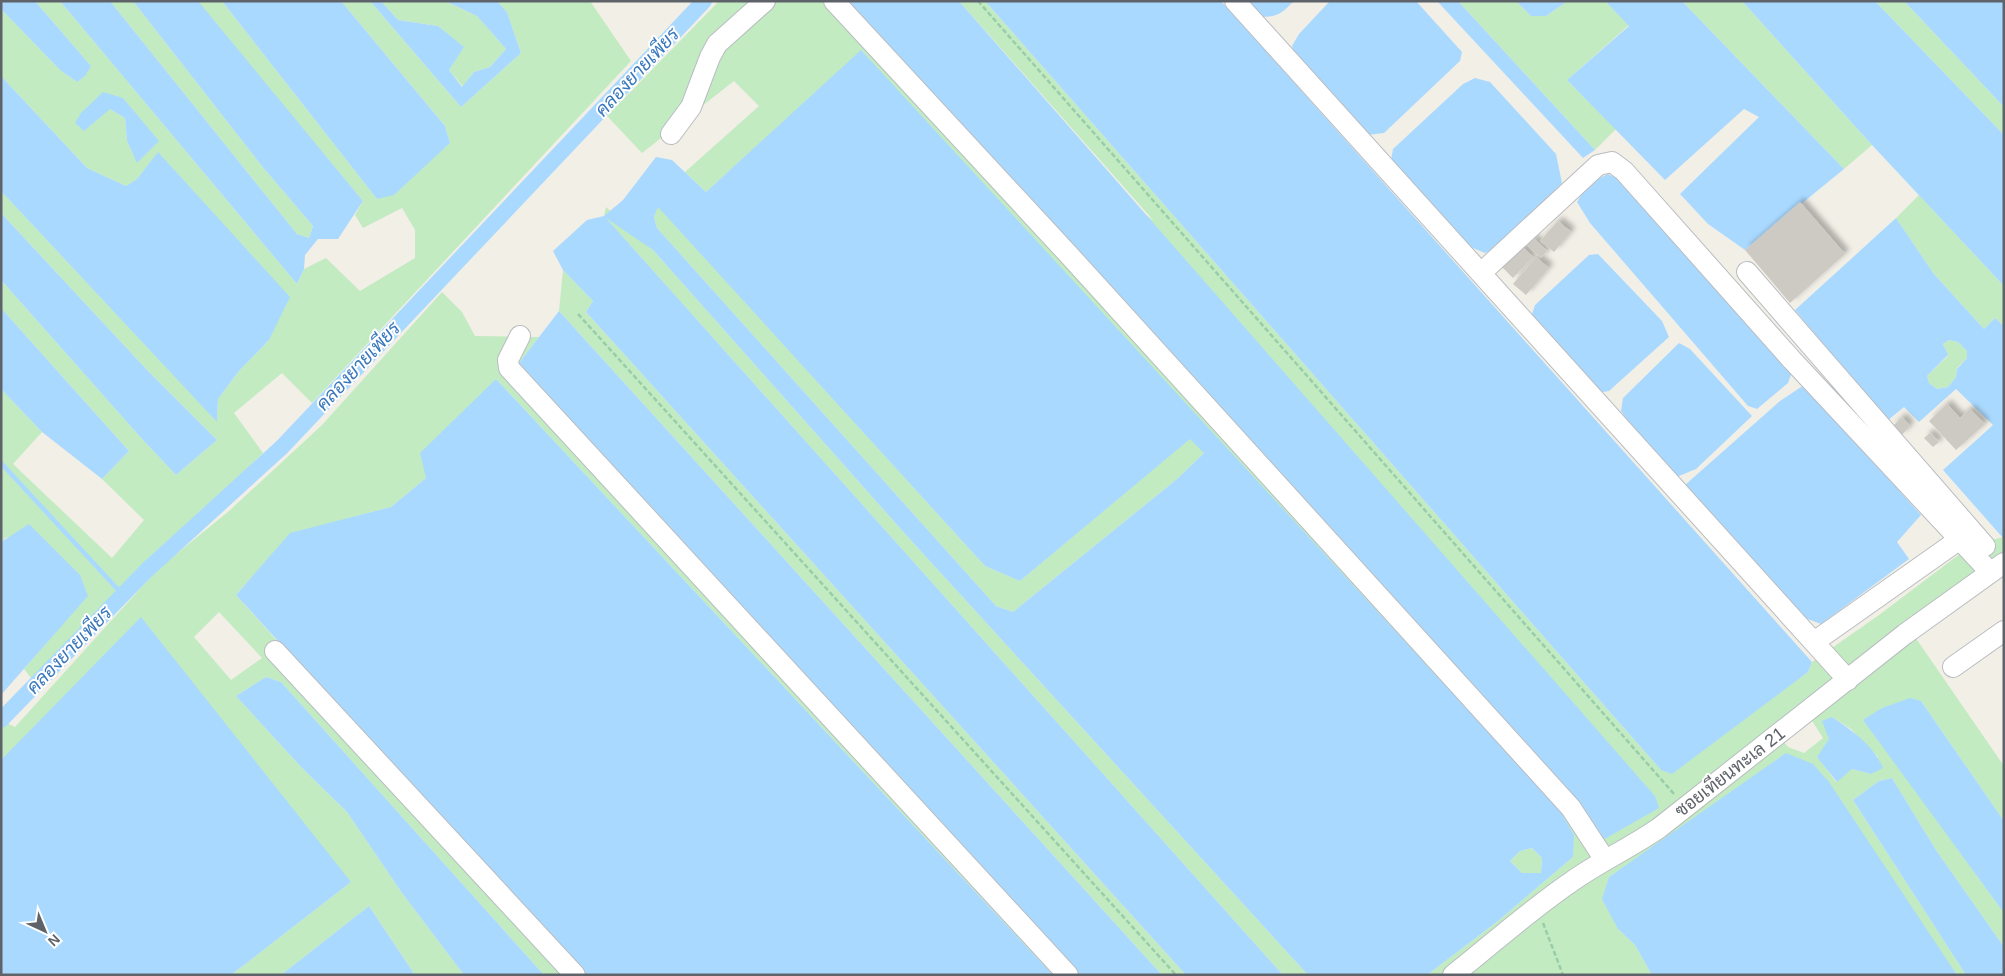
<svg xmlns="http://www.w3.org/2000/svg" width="2005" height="976" viewBox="0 0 2005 976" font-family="Helvetica,Sarabun,sans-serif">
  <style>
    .green { fill: #c2ebc2; fill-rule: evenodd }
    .water { fill: #aad9ff; fill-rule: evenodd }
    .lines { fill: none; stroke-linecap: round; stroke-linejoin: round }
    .stream { stroke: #aad9ff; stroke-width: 4.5 }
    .canal { stroke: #aad9ff; stroke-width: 16 }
    .building { fill: #cdcac4; filter: url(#shadow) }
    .minor-casing { stroke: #b9bdc1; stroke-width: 22 }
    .path { stroke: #99cda9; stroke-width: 2.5; stroke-dasharray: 5 2.5; stroke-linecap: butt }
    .minor { stroke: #fff; stroke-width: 20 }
    .labels { text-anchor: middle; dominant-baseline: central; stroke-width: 4; stroke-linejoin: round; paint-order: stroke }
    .street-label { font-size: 18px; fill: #5e6369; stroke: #fff }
    .water-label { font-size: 19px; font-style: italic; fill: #3a78bd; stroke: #fff }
  </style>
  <defs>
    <filter id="shadow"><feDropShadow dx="4.5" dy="-4.5" stdDeviation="2.5" flood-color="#0004"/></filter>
  </defs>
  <rect width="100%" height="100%" fill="#f2efe7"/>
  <path class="green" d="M35,1H60L297,284L304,269L326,258L360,291L415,258V230L402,208L363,228L355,215L363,201L196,1H222L377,199L450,143L445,126L341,1H370L461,107L521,53L507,12L497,1H590L631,61L312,403L282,373L234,413L263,453L31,678L24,669L82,601L7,537L1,542V389L42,432L13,464L112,558L144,520L102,479L129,451L1,308V280L142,439L176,475L217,440L148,371L1,213V191L217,421L218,399L239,371L269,340L158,153L137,179L126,186L87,168L1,76V9L60,70L77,82L91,66ZM123,98L139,119L137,162L127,141L125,118L110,109Z
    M110,1H133L261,165L313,226L309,238L297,234Z
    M381,1H445L449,3L477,16L506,49L490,67L474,72L463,87L449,70L463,47L438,26L398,20Z
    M719,1H843L1153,220L959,1H985L1661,770L1808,672L1812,662L1879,615L1973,544L2004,537V569L1915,637L2004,766V821L1921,701L1975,873L2004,913V947L1936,850L1892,778L1879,781L1853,800L1966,975H1957L1634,860L1609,877L1618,929L1635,945L1652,975H1427L1498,921L1573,857L862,51L706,192L685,172L759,106L734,81L642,153L607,116ZM1832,717L1851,729L1878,757L1871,774L1852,769L1836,782L1818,757L1829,739ZM1811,719L1823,738L1804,753L1788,747L1781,739Z
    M1458,1H1516L1531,16H1546L1568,1H1605L1629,25L1567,80L1616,129L1595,150Z
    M1682,1H1742L1872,145L1844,169Z
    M1875,1H1904L2004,107V135Z
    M1919,195L2004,286V326L1995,318L1984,329L1934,274L1896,218Z
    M658,206L985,566L1020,581L1190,438L1205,452L1177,479L1013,612L996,606L657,228L654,217Z
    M606,207L653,250L906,535L1308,975H1283L604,216Z
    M563,270L593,301L586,312L1186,975H1162L559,311Z
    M442,292L462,312L475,336L539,337L519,363L1080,975H1053L496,379L426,478L391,507L349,518L251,578L236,595L578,975H544L281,682L266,677L236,696L301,767L347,812L402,893L464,975H415L369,906L281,975H231L351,882L1,760V720L15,727L158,569L229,511L322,425ZM219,612L262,658L231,680L194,637Z
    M1949,340L1958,342L1967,351V358L1957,368L1956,377L1948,387L1937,389L1929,383L1927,376L1948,356L1943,344Z
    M1532,848L1542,858L1541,873H1522L1510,861L1520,851Z"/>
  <path class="water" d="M1,1H35L91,66L85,76L77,82L60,70L1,9Z
    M60,1H110L297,234L309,238L313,226L261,165L133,1H198L363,201L338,239H318L305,255L304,269L297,284Z
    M222,1H341L445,126L450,143L394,195L377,199Z
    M370,1H381L398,20L438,26L464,47L449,70L462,87L474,72L490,67L506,49L477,16L445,1H497L507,12L521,53L461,107Z
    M843,1H959L1655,796L1659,808L1601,841Z
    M985,1H1221L1812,662L1808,672L1672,774L1661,770Z
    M1247,1H1294C1282,13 1278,17 1261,17Z
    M1330,1H1416L1462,52L1460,61L1384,133L1368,135L1295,56L1292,46L1299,34Z
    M1437,1H1458L1595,150L1583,158Z
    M1516,1H1568L1546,16H1531Z
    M1605,1H1682L1844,169L1745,250L1708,224L1680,194L1759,117L1744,109L1665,180L1567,80L1629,26Z
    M1742,1H1875L2004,135V286L1872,145Z
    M1904,1H2004V107Z
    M861,50L1559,809L1574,835L1573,857L1498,921L1427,975H1308L906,535L653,250L606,218L1283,975H1186L586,312L593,301L563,270L553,251L587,220L604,216L623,200L656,157L672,160L706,192ZM658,207L985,566L1020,581L1190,439L1204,453L1177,479L1013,612L996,606L657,228L654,217ZM1532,848L1542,858L1541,873H1522L1510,861L1520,851Z
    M1,76L87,168L126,186L137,179L158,152L290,297L269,340L239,371L218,399L217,422L1,191Z
    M1475,78L1490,82L1556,154L1562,183L1507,242L1485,253L1468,246L1391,160L1393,149L1463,84Z
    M103,92L123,98L159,141L137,163L127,141L125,118L110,109L84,131L75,123L81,113Z
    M1608,174L1622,181L1792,372L1788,383L1757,409L1748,406L1590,223L1577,202C1585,187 1593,181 1608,174Z
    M1,213L148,371L217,440L176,475L142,439L1,280Z
    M1896,218L1934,274L1984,329L1995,318L2004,326L2003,538L1943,470L1993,425L1956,389L1919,422L1904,407L1887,421L1795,310ZM1949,340L1958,342L1967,351V358L1957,369L1956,377L1948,387L1937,389L1929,383L1927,376L1948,355L1943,344Z
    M1598,254L1662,321L1669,337L1609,391L1597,393L1540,332L1532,314L1535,305L1589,255Z
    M1,308L129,451L102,479L42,432L1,389Z
    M559,311L1162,975H1080L519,363Z
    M1679,343L1690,349L1752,416L1696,469L1674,478L1640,438L1621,411L1623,398Z
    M496,379L1053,975H584L236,595L290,533L391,507L426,478L420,453Z
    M1804,385L1921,515L1897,542L1909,559L1821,624L1805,618L1685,485L1780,401Z
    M29,524L80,575L88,596L1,695V542Z
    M141,617L351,882L231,975H1V760Z
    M266,677L281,682L544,975H464L402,893L347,812L301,767L236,696Z
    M1910,698L1921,701L2004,821V913L1863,720L1882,708Z
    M1832,717C1852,730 1874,746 1883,768L1871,774L1852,769L1837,782L1817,757L1829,739L1822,721Z
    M1786,753L1813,764L1829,782L1957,975H1652L1635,945L1618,929L1602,899L1609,877Z
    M1892,778L1936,850L2004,947V975H1966L1853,800L1879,781Z
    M369,906L415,975H281Z"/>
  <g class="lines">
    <path class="stream" d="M1,463L123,595"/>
    <path class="canal" d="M1,720L147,570L282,447L704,1"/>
  </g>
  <path class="building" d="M1800,202L1845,254L1790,303L1745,250Z
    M1558,221L1571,232L1554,252L1540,241Z
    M1533,238L1547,251L1541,258L1527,245Z
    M1522,246L1533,257L1513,278L1502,267Z
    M1536,257L1549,268L1526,295L1513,284Z
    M1947,404L1960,418L1970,409L1985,424L1956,450L1929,421Z
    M1902,417L1910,426L1901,436L1892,427Z
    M1930,433L1939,442L1933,447L1924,438Z"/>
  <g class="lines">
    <g class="minor-casing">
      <path id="minor" d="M834,1L1069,255L1571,808L1605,860
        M1235,1L1848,680
        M671,134L691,107L710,57L717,44L765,1
        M1747,272L1985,546
        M1481,273L1598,165L1612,162L1624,171L1792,360L1990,572
        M520,336L508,360L509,368L1068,975
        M1814,642L1960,539
        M275,651L575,975
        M1953,667L2004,631
        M1453,975C1492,944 1530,910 1571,882C1599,862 1630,848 1659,828L1905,634L2004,563"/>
    </g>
    <path class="path" d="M978,1L1674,794
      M578,314L1176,975
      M1543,923L1563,975"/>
    <use href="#minor" class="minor"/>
  </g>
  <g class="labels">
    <g class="street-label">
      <text transform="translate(1730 772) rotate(-38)">ซอยเทียนทะเล 21</text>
    </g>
    <g class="water-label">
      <text transform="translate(637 72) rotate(-47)">คลองยายเพียร</text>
      <text transform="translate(358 366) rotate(-47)">คลองยายเพียร</text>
      <text transform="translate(69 650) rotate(-46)">คลองยายเพียร</text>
    </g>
  </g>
  <rect width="2005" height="976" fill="none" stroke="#5e6369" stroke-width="5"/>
  <g transform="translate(45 931) rotate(136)" stroke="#ffffff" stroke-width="4" paint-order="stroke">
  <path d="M0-4L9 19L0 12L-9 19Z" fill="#5e6369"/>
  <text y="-8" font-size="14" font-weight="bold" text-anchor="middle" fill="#5e6369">N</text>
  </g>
</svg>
